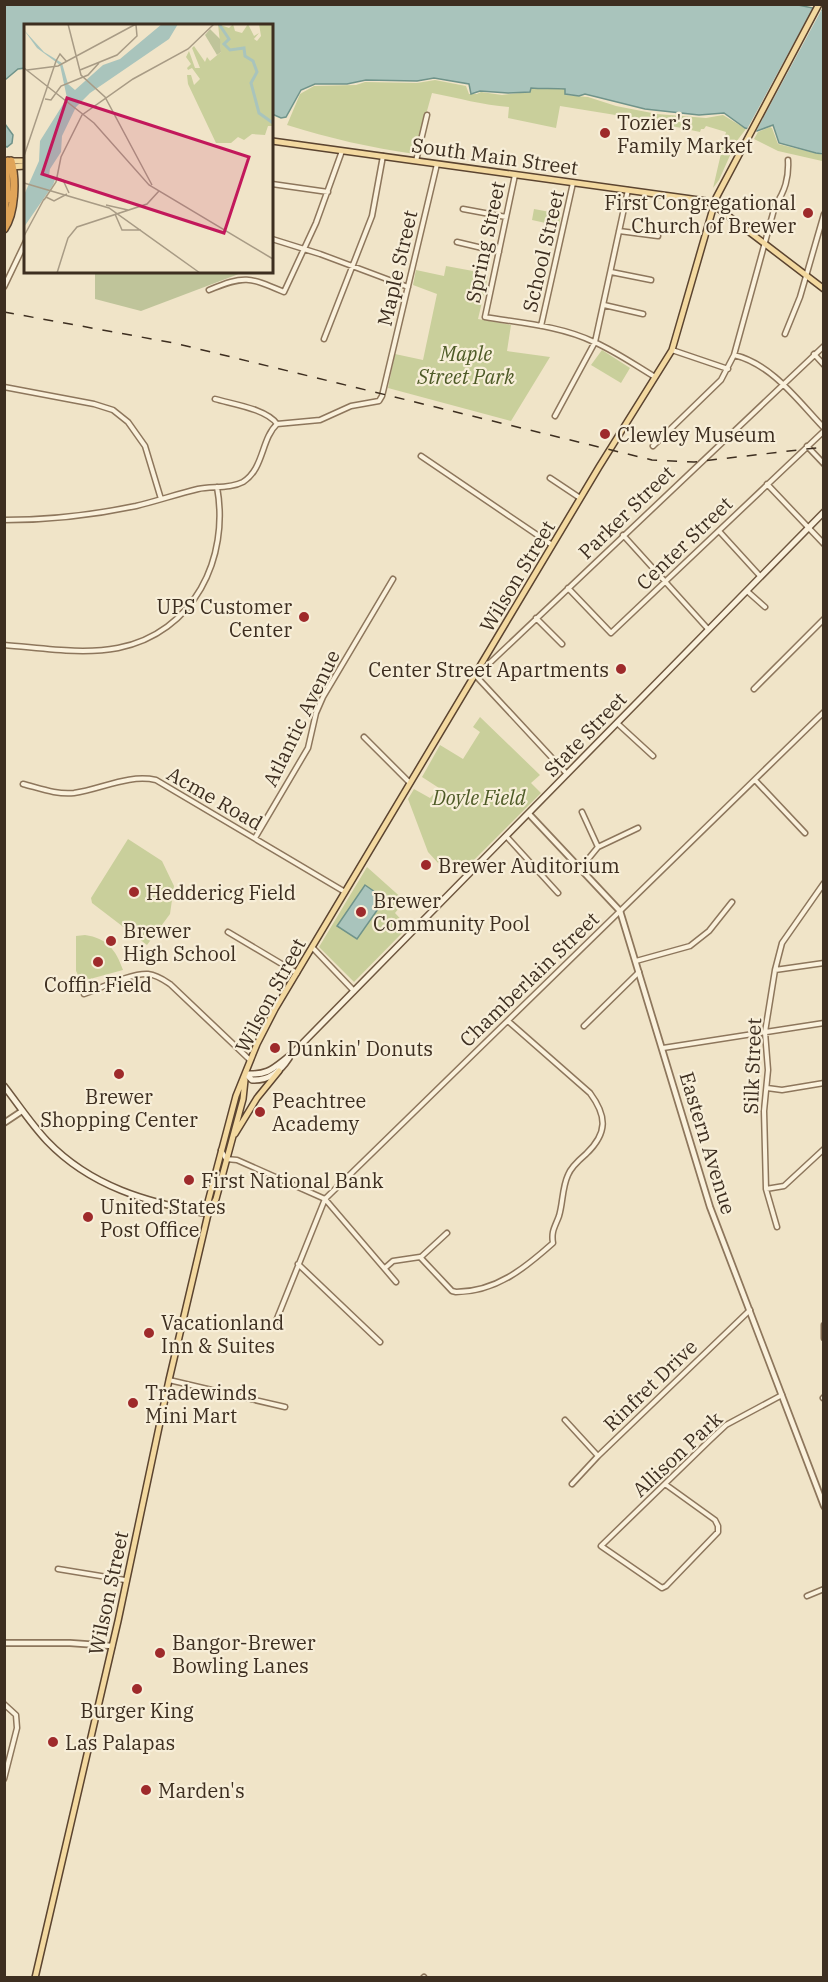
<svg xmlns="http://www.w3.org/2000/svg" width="828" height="1982" viewBox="0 0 828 1982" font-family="'IBM Plex Serif',serif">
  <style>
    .green { fill: #c9cf9b }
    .cemetery { fill: #bfc49a }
    .water { fill: #a9c4bc; stroke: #6f938a; stroke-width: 1.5 }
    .pier { fill: #f0e4c8 }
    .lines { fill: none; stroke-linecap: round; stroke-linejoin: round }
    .minor-casing { stroke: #8d765c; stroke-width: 7 }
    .tertiary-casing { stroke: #8d765c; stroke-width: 8 }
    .secondary-casing { stroke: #6f573f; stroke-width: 8 }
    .primary-casing { stroke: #5b4430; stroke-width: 8 }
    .motorway-casing { stroke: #5b4430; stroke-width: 10 }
    .minor { stroke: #faf1dc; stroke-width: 4 }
    .tertiary { stroke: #faf1dc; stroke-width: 4.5 }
    .secondary { stroke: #faf1dc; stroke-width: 5 }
    .primary { stroke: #f3d9a0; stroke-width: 5 }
    .motorway { stroke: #e0a458; stroke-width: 7 }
    .rail { stroke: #3d2e20; stroke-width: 1.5; stroke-dasharray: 10 10; stroke-linecap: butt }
    .poi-dot { fill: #9e2a2b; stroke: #f7eed8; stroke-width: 2 }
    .labels { text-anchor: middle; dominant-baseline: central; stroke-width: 4.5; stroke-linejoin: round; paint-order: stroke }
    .poi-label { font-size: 20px; fill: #3d2e20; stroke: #f7eed8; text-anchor: start }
    .street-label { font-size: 20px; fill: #3d2e20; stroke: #f7eed8 }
    .park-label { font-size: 20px; font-style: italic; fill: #4d5a26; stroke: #f7eed8 }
    .inset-river { fill: none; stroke: #a9c4bc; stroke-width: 3 }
    .inset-road { fill: none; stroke: #a89b85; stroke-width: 1.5 }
    .view { fill: #c2185b; fill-opacity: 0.15; stroke: #c2185b; stroke-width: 3 }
    .inset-edge { fill: none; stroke: #3d2e20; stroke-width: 3 }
  </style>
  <rect width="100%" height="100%" fill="#f0e4c8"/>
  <path class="green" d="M435,80L466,86L469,94H477L481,92L502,95L529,92L531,88C542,89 553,88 565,89V95L588,97L616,106L657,114L706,118L723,115L746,129L736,142L719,180L713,188L726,132L706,126L704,129H701L700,132L634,118L560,106L556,128L508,118L509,107C483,105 458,98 432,93L415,154C371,148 329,138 287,125L300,94L314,86L356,85L365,82L417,83Z
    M770,127L772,128L778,144L823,155V166L822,161L778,151L754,139L758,132Z
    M534,209L561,214L559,226L532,220Z
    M446,266L473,271V273L488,276L478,319L511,325L507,351L550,357L511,421L388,388L395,354L423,360L437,294L413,285L416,270L444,276Z
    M602,350L630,368L621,383L591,365Z
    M480,717L540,775L531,783L541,793L463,871L451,859L439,864L428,852L408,799L414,789L430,798L439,788L422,777L440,745L463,759L480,732L473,727Z
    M128,839L162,861L174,886L170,914L147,945L92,903L91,898Z
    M367,867L405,901L395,913L408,927L354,982L319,947Z
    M85,935C107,938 116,950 123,970L90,979L79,977L76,971V936Z"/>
  <path class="cemetery" d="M95,272H244L141,311L95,299Z"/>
  <path class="water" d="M5,5H798L823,10V154L816,153L779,143L773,125L757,131L745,128L724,113L699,115L645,109L585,94L579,96L565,94V89C553,88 542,89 531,88L530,92L508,93L480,91L471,94L469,84L434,78L417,81L366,80L347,84H315L301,90L286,117L281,118L272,114V26H26L25,68L18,69L5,80Z
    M5,124L13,135L12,143L7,147L5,146Z
    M365,885L385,899L357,939L337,926Z"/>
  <path class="pier" d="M814,6L823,7L755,133L746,131Z"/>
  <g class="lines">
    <g class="minor-casing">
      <path id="minor" d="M416,161L427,115
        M515,175L485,317C521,323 561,326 594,342C615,351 635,365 655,377
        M272,184L328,192
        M463,209L506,217
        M619,231L658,236
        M272,239L320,254L408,287
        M457,242L499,252
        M611,272L651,280
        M4,287L26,241
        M209,290C245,275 249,277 284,292L316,223L342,151
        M604,305L643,314
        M541,326L573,183
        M785,334L800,297L824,214
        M324,339L372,216L383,156
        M672,350L728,369
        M814,354L824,365
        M734,355C772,364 798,401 824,428
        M4,387L94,404L113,410L128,422L145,446L161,499
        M215,399C232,404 267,409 277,424
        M555,416L595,342L628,190
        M653,446L721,380L734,355L775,206C785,191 789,178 788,160
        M807,446L824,464
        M421,456L552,545
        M550,478L580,498
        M767,484L824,544
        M4,520C49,520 93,515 136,506C157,501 177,494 198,489C212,486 230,489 243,482C264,469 261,439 277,424L320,420L351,406L379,401L382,396L437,164
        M719,531L760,576
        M623,535L708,629
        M568,588L611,633L824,431
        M747,591L765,607
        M536,618L562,644
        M4,645C42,648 82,655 118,648C194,633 230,558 217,487
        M754,689L824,619
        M617,723L653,756
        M364,737L410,783
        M567,774L476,676L824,346
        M755,780L805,833
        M23,784C39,788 57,795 74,793C102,789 128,774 156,780L345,892
        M582,812L598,847
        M507,837L558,893
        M255,838L308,748L316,713L323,697L393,579
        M580,869L598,847L638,828
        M228,932L297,973
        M312,947L354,991
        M636,961L690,946L709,931L732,902
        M775,970L824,963
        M84,994C101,988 131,973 148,974C157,975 164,980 170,984L250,1060
        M584,1026L639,972
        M663,1048L824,1023
        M767,1088L782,1090L824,1083
        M221,1150L226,1159L237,1160L325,1199L396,1282
        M766,1189L784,1186L824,1149
        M777,1227L766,1189L764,1111L768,1070L765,1032L775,970L782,943L824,883
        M420,1257L452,1291L456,1292C496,1292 525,1268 553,1243C551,1231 555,1227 559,1216C563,1203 562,1188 568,1175C571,1167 579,1160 586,1154C608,1133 607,1116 590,1093L508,1021
        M421,1257L447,1233
        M298,1264L380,1342
        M385,1268L393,1261L420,1257
        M276,1321L325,1199L824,712
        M824,1325V1338
        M169,1380L285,1407
        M823,1398L824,1397
        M565,1420L598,1456
        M572,1484L598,1456L750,1310
        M665,1484L715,1520L718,1526V1532L666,1586L662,1588L601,1546L710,1440L726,1425L782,1395
        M58,1569L125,1580
        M807,1596L824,1589
        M4,1704L16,1715L17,1728L4,1779
        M423,1978L424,1977"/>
    </g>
    <g class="tertiary-casing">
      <path id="tertiary" d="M529,814L620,911L710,1207L824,1506
        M4,1123L22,1111
        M4,1643H70L112,1646"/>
    </g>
    <g class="secondary-casing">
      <path id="secondary" d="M246,1074C270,1075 273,1068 292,1054L824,512
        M246,1074L252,1080C269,1081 280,1072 289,1058
        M4,1086C18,1104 31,1124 47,1141C91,1187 147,1202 208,1214"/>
    </g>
    <g class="primary-casing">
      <path id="primary" d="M272,141L706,201L714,205L824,289
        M9,161H26
        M9,167L26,166
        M235,1134L257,1098L279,1071
        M209,1212L216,1199L243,1099L245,1080
        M35,1978L118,1621L169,1380L208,1214V1202L236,1096L257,1044L275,1009L599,467L672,350L716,198L819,4"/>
    </g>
    <g class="motorway-casing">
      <path id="motorway" d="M7,199L6,167L8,161
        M4,216L6,195
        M4,229C15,213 16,180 11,161"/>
    </g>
    <use href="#minor" class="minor"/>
    <use href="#tertiary" class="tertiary"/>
    <use href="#secondary" class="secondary"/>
    <use href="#primary" class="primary"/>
    <use href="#motorway" class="motorway"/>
    <path class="rail" d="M4,312L174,343L652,460L694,462L824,447"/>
  </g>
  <g class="poi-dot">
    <circle cx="605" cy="133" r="6"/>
    <circle cx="808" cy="213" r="6"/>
    <circle cx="605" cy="434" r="6"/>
    <circle cx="304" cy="617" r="6"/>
    <circle cx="621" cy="669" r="6"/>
    <circle cx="426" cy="865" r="6"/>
    <circle cx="134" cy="892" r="6"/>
    <circle cx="361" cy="912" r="6"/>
    <circle cx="111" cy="941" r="6"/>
    <circle cx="98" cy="962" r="6"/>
    <circle cx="275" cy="1048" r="6"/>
    <circle cx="119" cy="1074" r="6"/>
    <circle cx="260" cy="1112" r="6"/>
    <circle cx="189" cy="1180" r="6"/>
    <circle cx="88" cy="1217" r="6"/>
    <circle cx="149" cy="1333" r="6"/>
    <circle cx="133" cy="1403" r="6"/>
    <circle cx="160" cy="1653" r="6"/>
    <circle cx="137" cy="1689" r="6"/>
    <circle cx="53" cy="1742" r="6"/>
    <circle cx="146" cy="1790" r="6"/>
  </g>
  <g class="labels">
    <g class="poi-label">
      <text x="617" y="122">Tozier's<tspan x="617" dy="23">Family Market</tspan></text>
      <text x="796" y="202" text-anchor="end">First Congregational<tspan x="796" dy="23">Church of Brewer</tspan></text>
      <text x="617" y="434">Clewley Museum</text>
      <text x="292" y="606" text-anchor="end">UPS Customer<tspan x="292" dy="23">Center</tspan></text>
      <text x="609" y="669" text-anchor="end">Center Street Apartments</text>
      <text x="438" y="865">Brewer Auditorium</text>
      <text x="146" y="892">Heddericg Field</text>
      <text x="373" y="900">Brewer<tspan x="373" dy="23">Community Pool</tspan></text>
      <text x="123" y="930">Brewer<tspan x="123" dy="23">High School</tspan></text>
      <text x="98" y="984" text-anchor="middle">Coffin Field</text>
      <text x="287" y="1048">Dunkin' Donuts</text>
      <text x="119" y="1096" text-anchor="middle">Brewer<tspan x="119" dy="23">Shopping Center</tspan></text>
      <text x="272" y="1100">Peachtree<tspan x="272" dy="23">Academy</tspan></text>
      <text x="201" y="1180">First National Bank</text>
      <text x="100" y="1206">United States<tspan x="100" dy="23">Post Office</tspan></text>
      <text x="161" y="1322">Vacationland<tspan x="161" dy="23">Inn &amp; Suites</tspan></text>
      <text x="145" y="1392">Tradewinds<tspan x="145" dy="23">Mini Mart</tspan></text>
      <text x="172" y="1642">Bangor-Brewer<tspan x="172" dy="23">Bowling Lanes</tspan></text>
      <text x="137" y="1710" text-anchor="middle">Burger King</text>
      <text x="65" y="1742">Las Palapas</text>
      <text x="158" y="1790">Marden's</text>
    </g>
    <g class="street-label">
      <text transform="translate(495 156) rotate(8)">South Main Street</text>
      <text transform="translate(485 242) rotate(-78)">Spring Street</text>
      <text transform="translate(543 251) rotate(-77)">School Street</text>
      <text transform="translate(397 268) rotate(-77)">Maple Street</text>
      <text transform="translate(626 512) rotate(-44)">Parker Street</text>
      <text transform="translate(684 543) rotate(-44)">Center Street</text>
      <text transform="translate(517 576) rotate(-59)">Wilson Street</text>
      <text transform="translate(301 718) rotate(-64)">Atlantic Avenue</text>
      <text transform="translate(585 734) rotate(-46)">State Street</text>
      <text transform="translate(215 798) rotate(30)">Acme Road</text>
      <text transform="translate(529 979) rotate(-44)">Chamberlain Street</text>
      <text transform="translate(270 995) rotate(-62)">Wilson Street</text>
      <text transform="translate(752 1066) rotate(-88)">Silk Street</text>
      <text transform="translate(708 1143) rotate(73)">Eastern Avenue</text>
      <text transform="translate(650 1385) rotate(-44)">Rinfret Drive</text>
      <text transform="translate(677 1454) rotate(-43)">Allison Park</text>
      <text transform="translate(108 1593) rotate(-78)">Wilson Street</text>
    </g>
    <g class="park-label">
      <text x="466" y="353">Maple<tspan x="466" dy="23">Street Park</tspan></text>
      <text x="479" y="797">Doyle Field</text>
    </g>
  </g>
  <g transform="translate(24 24)">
    <rect width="249" height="249" fill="#f0e4c8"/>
    <path d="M194,0L205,4L209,0L211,7L218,9L224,0L230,12L235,9L230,15L233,17L237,12L235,0H249V107V102H244L241,111L228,110L220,116L214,113L207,119H192L164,60L163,51H167L170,61L176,55L168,44L164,46L163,44L167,40L162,33L165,27L171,44H176L168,24L170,22L181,38L183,33L186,37L197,28Z" fill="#c9cf9b"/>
    <path d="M186,5L196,15L197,28L193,31L181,11Z" fill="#bfc49a"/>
    <path d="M138,0H154L145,15L66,69L52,83L38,112L37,128L26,145L25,152L32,153L29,161L0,203V171L15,137L16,117L43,74L36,41L13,24L0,6L20,28L38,39L44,60L51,66L79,41L96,35Z" fill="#a9c4bc"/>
    <path class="inset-river" d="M195,0L205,15L200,20L206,26L220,24L221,32L229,37L233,48L227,59L235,89L249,99"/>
    <path class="inset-road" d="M44,0L57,51L81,73L128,161M0,44L70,99L125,161L249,235M3,46L34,42L112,0M56,46L93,31L113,12L112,1M21,75L27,76L37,62L64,51L75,39M0,132L32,37L36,30L43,38M33,154L39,156L45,169M0,159L85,184L176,249M22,173L30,177L43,170M20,176L32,158L37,133L58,91L109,55L164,25L190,0M82,181L104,186M91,190L98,206H117M0,212L20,175M33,249L44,214L53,203L123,180L135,167"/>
    <path class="view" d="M43,74L225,133L200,209L18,150Z"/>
    <rect width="249" height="249" class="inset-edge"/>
  </g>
  <rect width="828" height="1982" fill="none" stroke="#3d2e20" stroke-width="12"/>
</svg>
